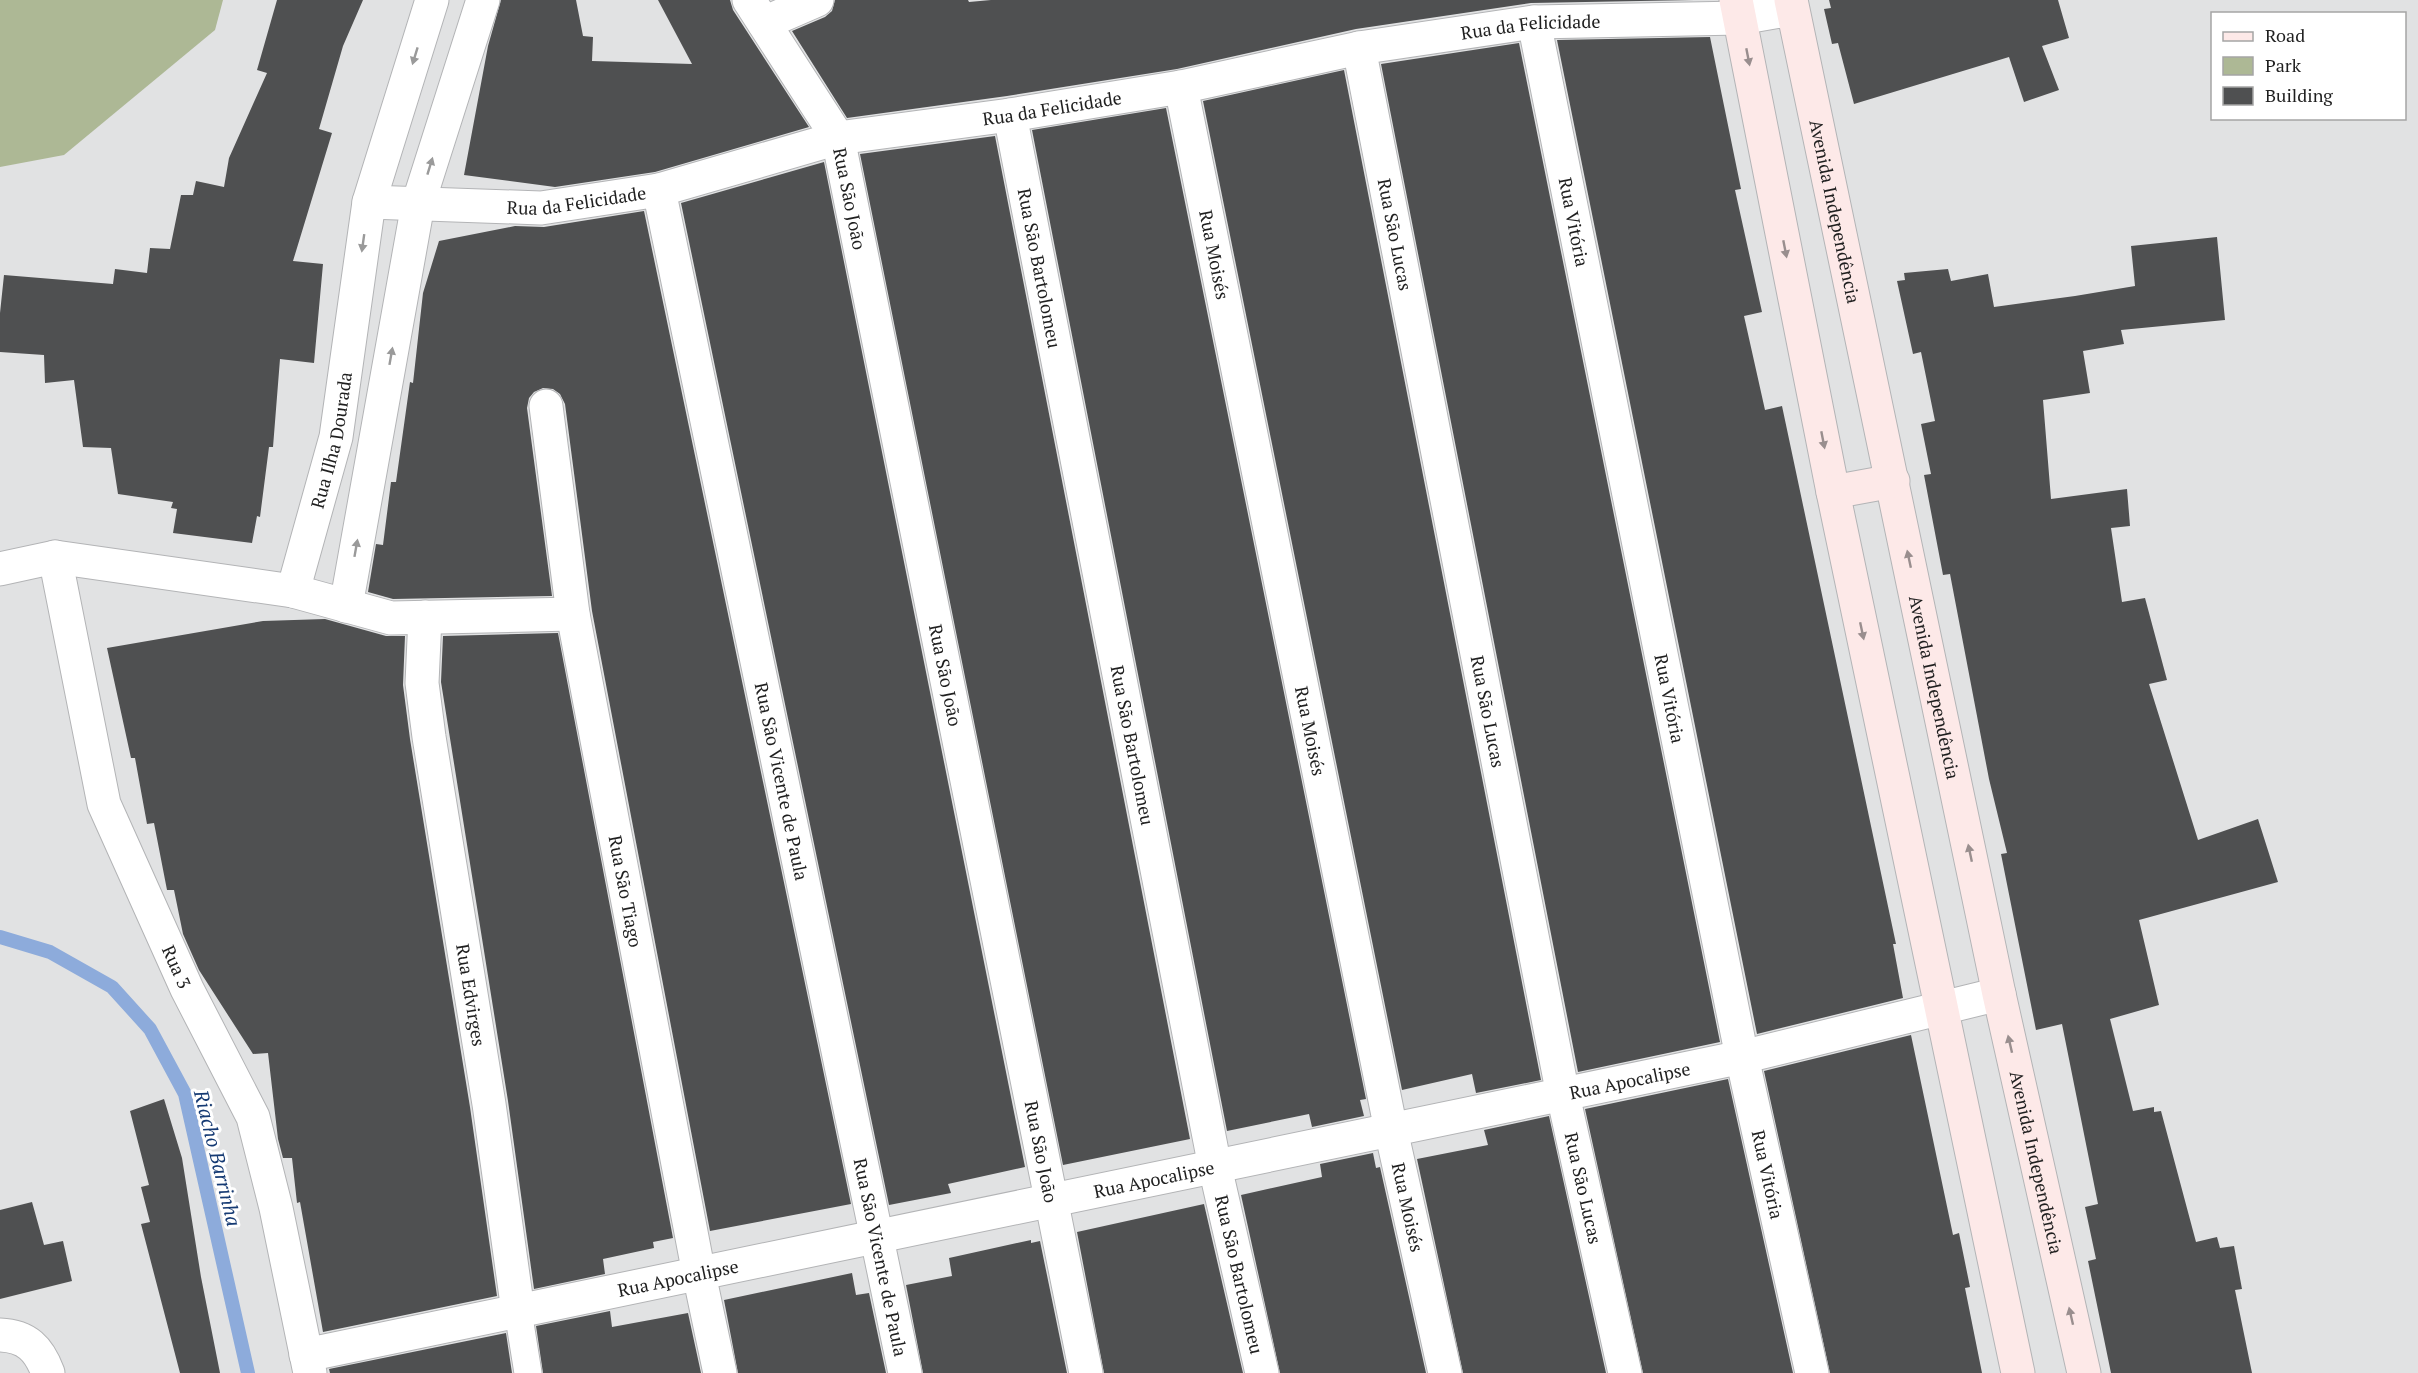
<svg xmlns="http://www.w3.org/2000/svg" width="2418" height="1373" viewBox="0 0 2418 1373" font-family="'PT Serif',serif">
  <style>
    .green { fill: #adb895 }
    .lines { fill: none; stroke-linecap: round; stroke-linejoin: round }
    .stream { stroke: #8dabdb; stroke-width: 14 }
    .building { fill: #4f5051 }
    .lane-casing { stroke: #b3b4b6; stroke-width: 29 }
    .street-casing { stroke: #b3b4b6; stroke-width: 35 }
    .secondary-casing { stroke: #b3b4b6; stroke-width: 35 }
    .lane { stroke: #fff; stroke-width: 27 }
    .street { stroke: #fff; stroke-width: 33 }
    .secondary { stroke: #fde9e8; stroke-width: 33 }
    .oneway { fill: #9a9a9a }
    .oneway2 { fill: #998e8e }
    .labels { text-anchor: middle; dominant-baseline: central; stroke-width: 6; stroke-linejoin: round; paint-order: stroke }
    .street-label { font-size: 18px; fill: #1f1f1f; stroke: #fff }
    .water-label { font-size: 20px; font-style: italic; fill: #153a73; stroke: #fff }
  </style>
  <rect width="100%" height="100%" fill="#e1e2e3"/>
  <path class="green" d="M0,0H223L215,30L64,155L0,167Z"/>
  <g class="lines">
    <path class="stream" d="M0,937L50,952L112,987L150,1029L185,1094L248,1373"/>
  </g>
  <path class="building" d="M277,0H363L343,46L319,129L332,133L293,261L323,264L314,363L280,359L273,447H269L260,517L257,516L252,543L173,533L177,509L171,508L173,502L118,494L111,448L83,447L74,380L45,383L44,355L0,352V313L4,275L113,284L115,269L147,273L150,248L170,249L181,195H193L196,181L224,187L229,158L267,73L257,70Z
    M501,0H576L583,36L593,37L592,61L692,64L658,0H730L733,10L809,127L655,172L555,187L464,175L488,46Z
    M835,0H968L969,2L991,0H1694L1531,3L1356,29L1177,69L1007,96L847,118L792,31L825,17L832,11Z
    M1829,0H2058L2069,38L2042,46L2059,90L2024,102L2009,57L1854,104L1838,43L1832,44L1824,9L1831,8Z
    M1710,37L1741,189L1735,190L1762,312L1744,316L1765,410L1782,406L1896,944H1893L1903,998L1757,1034L1557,40Z
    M1519,43L1720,1042L1578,1072L1381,64Z
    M1344,70L1541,1080L1476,1093L1472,1074L1402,1090L1203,101Z
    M1166,108L1366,1099L1360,1100L1364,1116L1312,1127L1309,1114L1227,1131L1032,130Z
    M995,136L1190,1139L1063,1165L860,154Z
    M824,162L1025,1167L948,1184L951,1193L889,1205L681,203Z
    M644,211L851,1204L710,1231L592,611L565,404L560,394L553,389L543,388L534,392L529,398L527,408L552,596L393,599L368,592L376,544L383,545L391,482H396L410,382L413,383L423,293L439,241L515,226L544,227Z
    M2217,237L2225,320L2121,330L2124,344L2083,351L2090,393L2043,400L2051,499L2127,489L2130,526L2111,528L2122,602L2145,598L2167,680L2149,684L2198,840L2258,819L2278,882L2139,920L2159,1005L2110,1019L2133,1111L2154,1107V1112L2161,1111L2196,1242L2217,1237L2220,1248L2234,1246L2242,1289L2235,1290L2252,1373H2111L2088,1261L2096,1259L2085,1207L2098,1204L2062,1024L2036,1030L2001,854L2007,853L1989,779L1950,574L1943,575L1924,475L1931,474L1921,424L1935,421L1921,352L1913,354L1897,281L1905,280L1904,273L1948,269L1951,281L1988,274L1994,307L2075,296L2135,286L2131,246Z
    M325,619L386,636H405L403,685L410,739L470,1107L497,1296L323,1332L300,1202L297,1203L292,1158H283L278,1139L268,1053L253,1054L199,970L183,934L174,890H167L154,823L147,824L135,758H131L107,648L263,621Z
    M558,633L673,1238L653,1242L654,1248L603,1259L605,1274L534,1289L508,1101L441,682L443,636Z
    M1911,1035L1953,1235L1959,1233L1970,1287L1965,1288L1982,1373H1830L1764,1071Z
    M1728,1079L1793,1373H1643L1585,1109Z
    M164,1099L182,1158L201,1277L220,1373H180L141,1224L150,1222L141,1187L149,1185L130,1111Z
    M1549,1116L1606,1373H1463L1417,1159L1488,1145L1484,1130Z
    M1373,1153L1376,1168L1380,1167L1426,1373H1280L1241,1195L1322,1177L1320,1164Z
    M32,1202L44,1245L63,1241L72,1281L0,1299V1210Z
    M1204,1204L1243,1373H1104L1077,1232Z
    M1031,1240V1243L1040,1241L1067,1373H923L906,1285L952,1276L949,1258Z
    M852,1273L856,1295L869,1293L886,1373H738L724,1300Z
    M610,1311L612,1327L688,1313L701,1373H543L536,1326Z
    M506,1333L512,1373H330L329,1369Z"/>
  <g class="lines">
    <g class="lane-casing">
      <path id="lane" d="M518,1311L528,1373"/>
    </g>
    <g class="street-casing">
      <g id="street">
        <path id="s1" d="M749,0L838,138L1086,1373"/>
        <path id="s2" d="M1534,22L1742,1057L1812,1373"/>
        <path d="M764,23L817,0"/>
        <path id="s3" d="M1359,48L1563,1095L1625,1373"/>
        <path id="s4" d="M1181,87L1391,1130L1445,1373"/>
        <path id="s5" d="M1010,115L1215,1167L1262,1373"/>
        <path id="s6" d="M659,190L905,1373"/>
        <path id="s7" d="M369,202L541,208L659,190L838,138L1010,115L1181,87L1359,48L1534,22L1740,18L1792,9"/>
        <path id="s8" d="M546,406L573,614L699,1274L720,1373"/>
        <path id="s9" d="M55,557L104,804L187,989L253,1117L276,1208L310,1373"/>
        <path d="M0,569L55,557L293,591L391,618L573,614"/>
        <path id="s10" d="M293,591L336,437L369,202L432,0"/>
        <path d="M346,606L418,204L483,0"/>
        <path id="s11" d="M425,617L422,683L429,737L489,1104L518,1311"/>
        <path d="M0,1335C27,1336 39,1349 48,1373"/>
        <path id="s12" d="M306,1355L1742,1057L1999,994"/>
      </g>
    </g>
    <g class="secondary-casing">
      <g id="secondary">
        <path d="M1736,0L1833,492L2018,1373"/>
        <path id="s13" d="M1791,0L1999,994L2084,1373"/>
        <path d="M1833,492L1893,481"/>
      </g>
    </g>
    <use href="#lane" class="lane"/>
    <use href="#street" class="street"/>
    <use href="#secondary" class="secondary"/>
  </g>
  <defs><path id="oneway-solid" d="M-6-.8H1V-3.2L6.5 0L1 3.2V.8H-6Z" transform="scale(1.5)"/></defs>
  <g class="oneway">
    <use href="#oneway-solid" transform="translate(415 56) rotate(107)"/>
    <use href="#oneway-solid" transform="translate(430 166) rotate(-73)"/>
    <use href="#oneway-solid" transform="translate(363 243) rotate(98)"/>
    <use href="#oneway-solid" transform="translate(391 356) rotate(-80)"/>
    <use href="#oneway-solid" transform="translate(356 548) rotate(-80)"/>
  </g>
  <g class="oneway2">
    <use href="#oneway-solid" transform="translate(1748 57) rotate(79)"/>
    <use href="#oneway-solid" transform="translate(1785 249) rotate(79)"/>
    <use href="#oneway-solid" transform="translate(1823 440) rotate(79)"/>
    <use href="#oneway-solid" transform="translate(1909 559) rotate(-102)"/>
    <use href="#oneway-solid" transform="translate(1862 631) rotate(78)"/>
    <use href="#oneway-solid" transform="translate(1970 853) rotate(-102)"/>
    <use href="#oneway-solid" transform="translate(2010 1044) rotate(-103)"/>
    <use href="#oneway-solid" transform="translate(2071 1316) rotate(-103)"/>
  </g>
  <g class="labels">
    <g class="street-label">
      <text stroke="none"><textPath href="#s7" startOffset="1180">Rua da Felicidade</textPath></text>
      <text stroke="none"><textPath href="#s7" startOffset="694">Rua da Felicidade</textPath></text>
      <text stroke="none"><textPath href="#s1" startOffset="226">Rua São João</textPath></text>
      <text stroke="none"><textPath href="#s7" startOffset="208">Rua da Felicidade</textPath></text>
      <text stroke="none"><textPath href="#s13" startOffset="216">Avenida Independência</textPath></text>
      <text stroke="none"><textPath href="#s2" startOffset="204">Rua Vitória</textPath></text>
      <text stroke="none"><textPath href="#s3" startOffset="190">Rua São Lucas</textPath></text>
      <text stroke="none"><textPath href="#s4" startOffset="171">Rua Moisés</textPath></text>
      <text stroke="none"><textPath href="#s5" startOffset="156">Rua São Bartolomeu</textPath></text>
      <text stroke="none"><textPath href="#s10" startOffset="156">Rua Ilha Dourada</textPath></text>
      <text stroke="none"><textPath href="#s1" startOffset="712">Rua São João</textPath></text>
      <text stroke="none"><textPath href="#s13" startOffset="702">Avenida Independência</textPath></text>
      <text stroke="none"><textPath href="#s2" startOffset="690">Rua Vitória</textPath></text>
      <text stroke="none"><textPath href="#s3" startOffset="676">Rua São Lucas</textPath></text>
      <text stroke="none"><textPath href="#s4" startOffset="657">Rua Moisés</textPath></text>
      <text stroke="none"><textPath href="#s5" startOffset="642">Rua São Bartolomeu</textPath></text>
      <text stroke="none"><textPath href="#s6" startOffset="604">Rua São Vicente de Paula</textPath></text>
      <text stroke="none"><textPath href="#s8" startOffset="492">Rua São Tiago</textPath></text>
      <text stroke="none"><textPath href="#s9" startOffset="430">Rua 3</textPath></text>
      <text stroke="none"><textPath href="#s11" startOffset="382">Rua Edvirges</textPath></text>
      <text stroke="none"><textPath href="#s12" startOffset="1352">Rua Apocalipse</textPath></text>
      <text stroke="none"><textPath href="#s1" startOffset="1198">Rua São João</textPath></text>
      <text stroke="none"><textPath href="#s13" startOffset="1188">Avenida Independência</textPath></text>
      <text stroke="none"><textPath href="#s2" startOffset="1176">Rua Vitória</textPath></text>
      <text stroke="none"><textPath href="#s12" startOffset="866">Rua Apocalipse</textPath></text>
      <text stroke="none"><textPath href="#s3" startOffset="1162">Rua São Lucas</textPath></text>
      <text stroke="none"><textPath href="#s4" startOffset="1143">Rua Moisés</textPath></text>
      <text stroke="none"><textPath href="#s6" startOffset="1090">Rua São Vicente de Paula</textPath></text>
      <text stroke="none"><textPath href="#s5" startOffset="1182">Rua São Bartolomeu</textPath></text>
      <text stroke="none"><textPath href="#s12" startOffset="380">Rua Apocalipse</textPath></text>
    </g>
    <g class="water-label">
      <text transform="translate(218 1158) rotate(76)">Riacho Barrinha</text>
    </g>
  </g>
  <rect x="2211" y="12" width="195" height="108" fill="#ffffff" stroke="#a5a5a5" stroke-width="1.5"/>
  <rect x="2223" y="32" width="30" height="9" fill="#fde9e8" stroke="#a5a5a5" stroke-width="1.5"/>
  <text x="2265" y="42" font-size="18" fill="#1f1f1f">Road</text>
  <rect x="2223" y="57" width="30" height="18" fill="#adb895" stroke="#a5a5a5" stroke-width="1.5"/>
  <text x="2265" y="72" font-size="18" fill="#1f1f1f">Park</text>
  <rect x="2223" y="87" width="30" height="18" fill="#4f5051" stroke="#a5a5a5" stroke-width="1.5"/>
  <text x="2265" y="102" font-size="18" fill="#1f1f1f">Building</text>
</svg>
